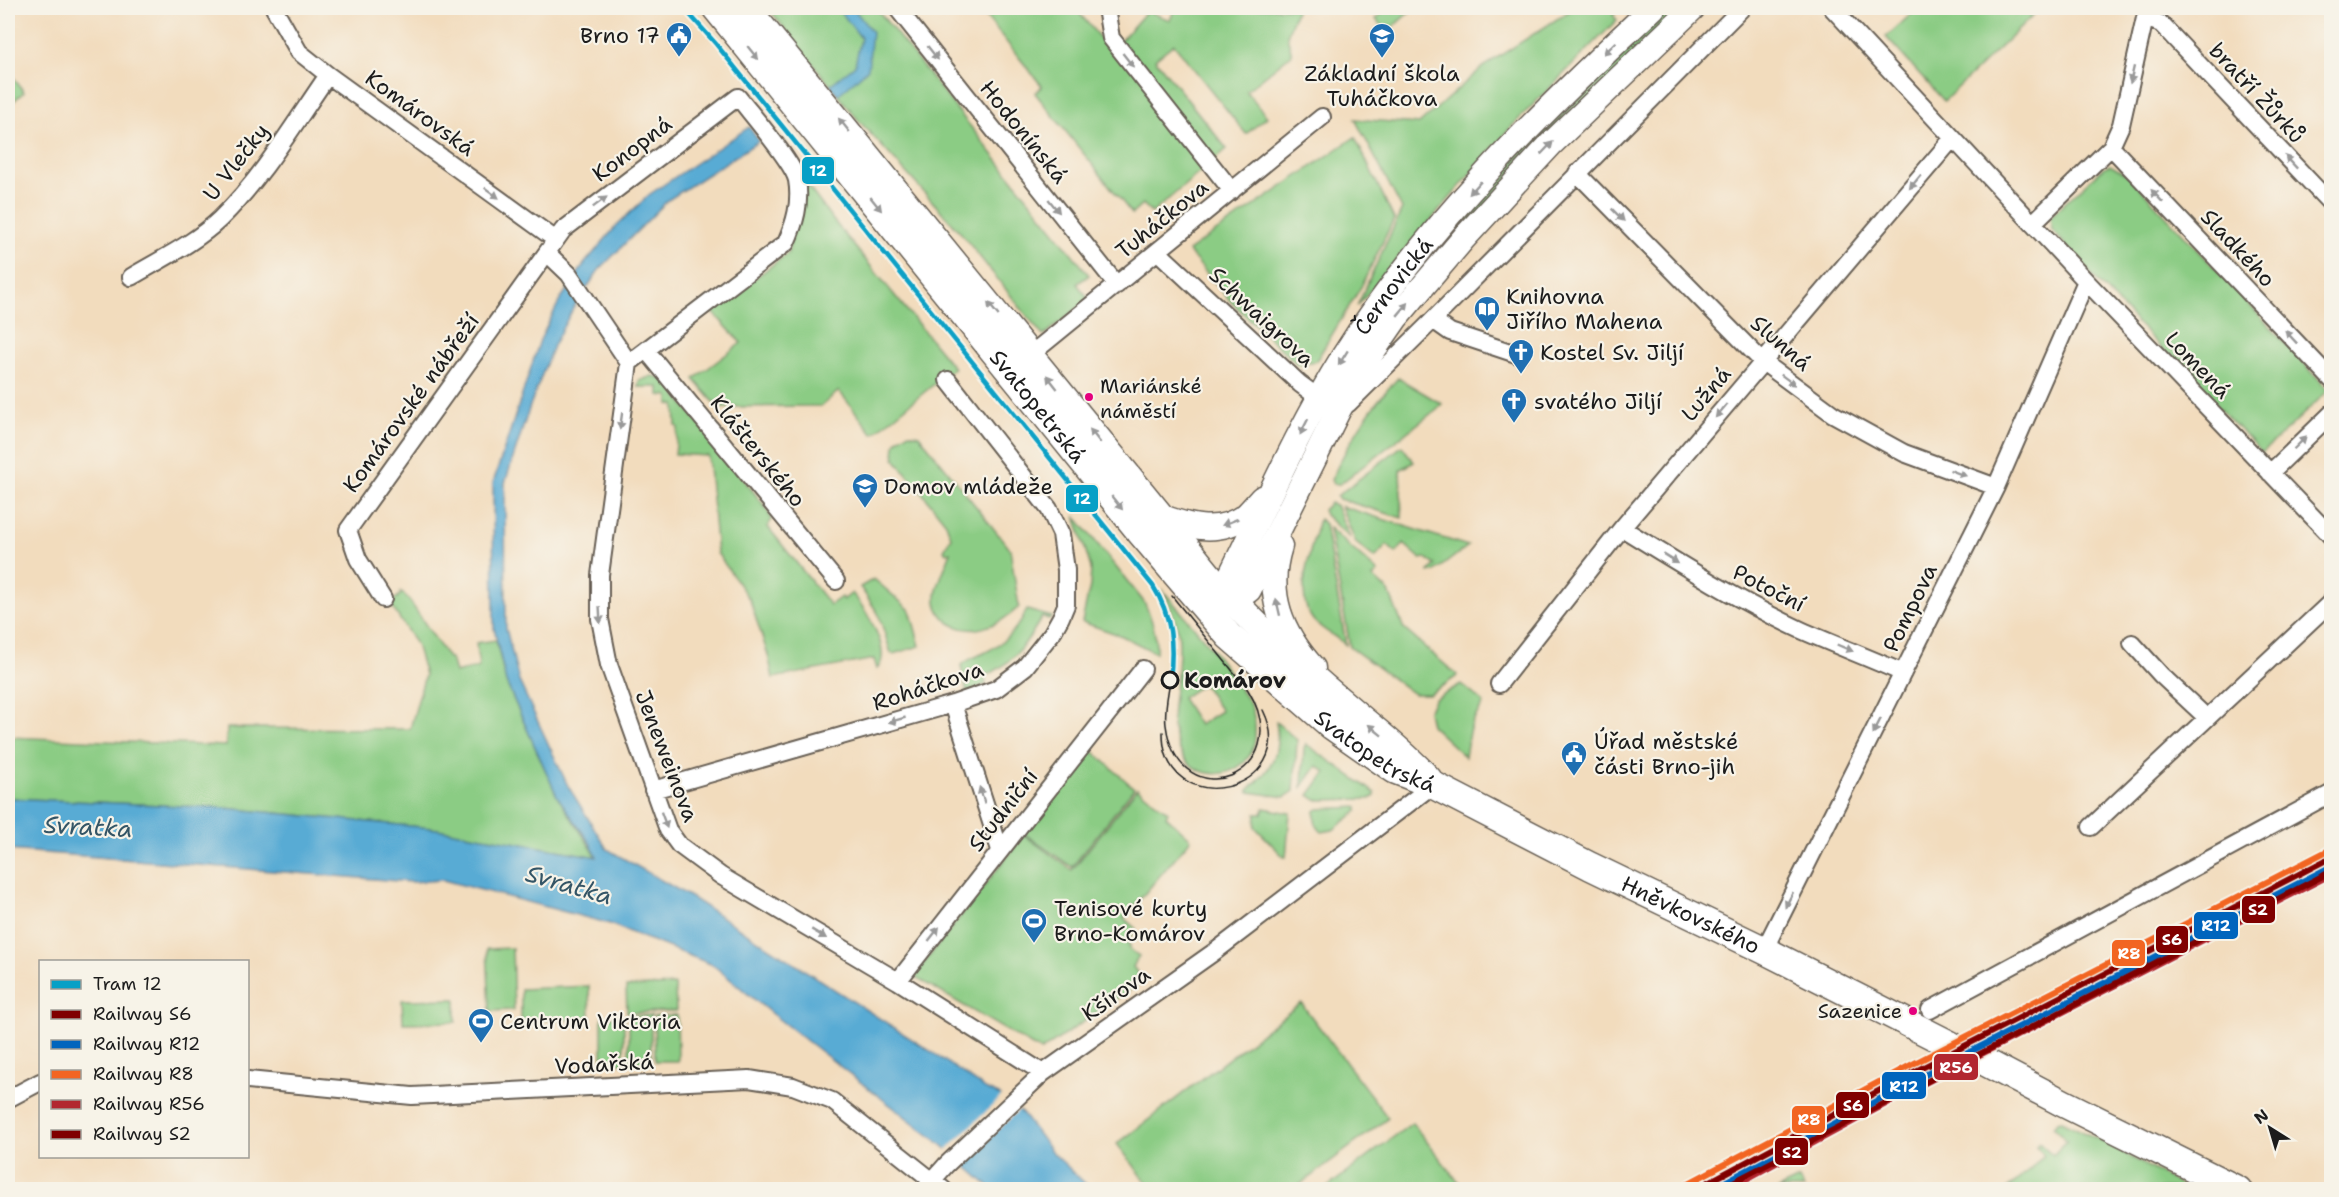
<svg xmlns="http://www.w3.org/2000/svg" width="2339" height="1197" viewBox="0 0 2339 1197" font-family="'Shantell Sans',sans-serif">
  <style>
    .green { fill: #8bcc84; stroke: #547450; stroke-width: 1.5; fill-rule: evenodd }
    .water { fill: #58abd4; stroke: #3a6478; stroke-width: 1.5 }
    .pier { fill: #f2dcbd }
    .lines { fill: none; stroke-linecap: round; stroke-linejoin: round }
    .primary-tunnel { stroke: #c7b69d; stroke-width: 27; stroke-dasharray: 27 14; stroke-linecap: butt }
    .street-casing { stroke: #675f54; stroke-width: 20 }
    .secondary-casing { stroke: #675f54; stroke-width: 27 }
    .primary-casing { stroke: #675f54; stroke-width: 30 }
    .street { stroke: #fff; stroke-width: 16 }
    .secondary { stroke: #fff; stroke-width: 24 }
    .primary { stroke: #fff; stroke-width: 27 }
    .tram { stroke: #1c1c1c; stroke-width: 1.5 }
    .rail-1-casing { stroke: #f7f3e8; stroke-width: 10 }
    .rail-2-casing { stroke: #f7f3e8; stroke-width: 10 }
    .rail-3-casing { stroke: #f7f3e8; stroke-width: 10 }
    .rail-4-casing { stroke: #f7f3e8; stroke-width: 10 }
    .rail-5-casing { stroke: #f7f3e8; stroke-width: 10 }
    .rail-1 { stroke: #800000; stroke-width: 6 }
    .rail-2 { stroke: #0065bd; stroke-width: 6 }
    .rail-3 { stroke: #f26522; stroke-width: 6 }
    .rail-4 { stroke: #b2272f; stroke-width: 6 }
    .rail-5 { stroke: #800000; stroke-width: 6 }
    .tram-1-casing { stroke: #f7f3e8; stroke-width: 9 }
    .tram-1 { stroke: #07a0c6; stroke-width: 4.5 }
    .oneway { fill: #999 }
    .bus-dot { fill: #e5007d; stroke: #f7f3e8; stroke-width: 2 }
    .stop-dot { fill: #f7f3e8; stroke: #1c1c1c; stroke-width: 3 }
    .labels { text-anchor: middle; dominant-baseline: central; stroke-width: 4.5; stroke-linejoin: round; paint-order: stroke }
    .bus-label { font-size: 20px; fill: #1c1c1c; stroke: #f7f3e8; text-anchor: start }
    .poi-label { font-size: 22px; fill: #1c1c1c; stroke: #f7f3e8; text-anchor: start }
    .street-label { font-size: 22px; fill: #1c1c1c; stroke: #f7f3e8 }
    .stop-label { font-size: 22px; font-weight: bold; fill: #1c1c1c; stroke: #f7f3e8; text-anchor: start }
    .water-label { font-size: 24px; font-style: italic; fill: #345566; stroke: #f7f3e8 }
    .line-badge { stroke: #f7f3e8; stroke-width: 2 }
    .badge-label { font-size: 16px; text-anchor: middle; font-weight: bold; fill: #fff }
  </style>
  <rect width="100%" height="100%" fill="#f7f3e8"/>
  <filter id="ink" filterUnits="userSpaceOnUse"><feTurbulence type="fractalNoise" baseFrequency=".0167" numOctaves="2"/><feDisplacementMap in="SourceGraphic" scale="12" xChannelSelector="R" yChannelSelector="G"/><feConvolveMatrix kernelMatrix="1 2 1 2 8 2 1 2 1" color-interpolation-filters="sRGB"/></filter>
  <filter id="wash" filterUnits="userSpaceOnUse"><feTurbulence type="fractalNoise" baseFrequency=".008" numOctaves="4" result="noise"/><feDisplacementMap in="SourceGraphic" scale="24" xChannelSelector="R" yChannelSelector="G"/><feGaussianBlur stdDeviation="1.35" result="paint"/><feColorMatrix in="noise" values="0 0 0 0 0 0 0 0 0 0 0 0 0 0 0 0 0 1.4 0 .05"/><feComposite in="paint" operator="in"/></filter>
  <g filter="url(#wash)">
    <rect width="100%" height="100%" fill="#f2dcbd"/>
    <path class="green" d="M768,8H876L1089,275L1077,284L1089,299L1043,336L960,232L859,121Z
      M979,8H1075L1111,51L1147,11L1170,20L1175,8H1297L1287,36L1292,54L1246,91L1267,117L1246,134L1174,44L1155,59L1227,149L1152,213L1143,204L1132,214L1035,93L1042,86Z
      M1388,8H1414L1387,32L1376,19Z
      M1574,8H1621L1613,15L1617,20L1512,126L1357,306L1402,209L1355,119L1419,124L1484,66Z
      M1665,8H1681L1352,357L1395,296L1507,164L1627,43Z
      M1918,8H2041L1944,101L1886,37Z
      M8,70L24,92L8,106Z
      M1355,137L1394,219L1361,287L1316,361L1298,365L1231,302L1188,251Z
      M787,158L833,220L954,368L873,434L839,391L821,406L718,407L694,379L741,343L712,311L788,253L796,208Z
      M2110,165L2128,175L2329,390L2262,453L2107,292L2052,230L2050,218L2053,214L2104,167Z
      M652,376L663,378L767,509L771,519L768,527L830,605L841,597L843,600L852,593C864,607 894,652 877,669L874,659L773,678L768,655L750,600L717,553L708,456L675,454L678,427L676,426L675,405L669,404V396L659,395V387H638L639,381Z
      M1398,378L1442,404L1437,409L1340,484H1333L1331,480C1349,442 1368,409 1398,378Z
      M909,433L919,435L1010,549L1019,607C1000,625 967,641 944,618C939,613 935,604 936,597C936,585 947,564 951,552L946,553L944,550L951,537L946,523L895,459C893,444 895,439 909,433Z
      M1402,446L1414,462L1400,470L1402,518L1339,499L1337,496Z
      M1330,503L1336,505L1350,538L1325,515L1323,510Z
      M1341,506L1468,546L1434,572H1429L1435,565L1426,558L1421,559L1404,544L1396,553L1387,545L1375,558L1356,543Z
      M1075,516L1144,602C1152,619 1157,634 1156,653L1122,636L1082,622L1090,586L1091,568Z
      M1319,519L1325,524L1346,645C1336,637 1325,631 1316,623C1291,600 1312,547 1319,519Z
      M1329,528L1378,572L1373,577L1389,592L1404,629L1457,675L1456,677L1430,694H1414L1350,647Z
      M874,579L910,610L920,646L893,654L891,653L878,613L860,587Z
      M1162,589C1186,619 1215,649 1235,682C1240,691 1248,698 1252,709C1256,722 1257,741 1251,753C1237,779 1199,781 1183,756C1160,718 1182,681 1179,641C1178,623 1170,605 1162,589ZM1203,684L1221,711L1199,725L1182,698Z
      M400,592L407,597L448,658H451L455,673L479,667L476,643L496,640L506,682L557,796L597,857L431,828L225,808L8,798V737L226,746L227,728L410,729L425,675L416,644L390,604L401,594Z
      M1027,610L1052,617L1049,619L1042,617C1027,642 1013,665 984,676L986,684L967,693L961,666C968,658 977,657 986,652C1004,643 1018,628 1027,610Z
      M1461,684L1484,703L1474,719L1469,732L1465,757L1431,725L1428,711L1435,699Z
      M1276,722L1297,740L1294,791L1285,797L1249,792L1248,790C1272,770 1281,753 1276,722Z
      M1306,744L1375,793V796L1370,799L1316,800L1309,795L1326,772L1317,766L1302,787L1304,748Z
      M1087,746L1134,788L1072,867L1019,830Z
      M1137,788L1168,812L1166,816L1191,839L1124,918L1136,929L1127,943L1130,945L1129,949L1139,956L1133,967L1144,980L1041,1051L915,977L917,972L1024,835L1072,870Z
      M1358,807V811L1333,830L1322,832C1315,826 1314,820 1315,811L1318,809Z
      M1264,808L1290,813L1286,857H1284L1255,827L1256,814H1262Z
      M512,948L514,1010L490,1011L487,949Z
      M675,985L676,1011L627,1013L626,987Z
      M589,986L590,1019L521,1020V989Z
      M456,999V1022L403,1023L402,1000Z
      M1301,1003L1388,1118L1294,1189H1152L1117,1144Z
      M651,1015V1061L629,1062V1016Z
      M677,1015L678,1061H655L654,1016Z
      M602,1017H624V1063H602Z
      M2061,1121L2110,1145L2187,1189H2007L2031,1169L2044,1155L2036,1146L2039,1142L2053,1155L2067,1141L2053,1127L2057,1122Z
      M1412,1123L1464,1189H1325Z
      M1799,1179L1804,1189H1778Z"/>
    <path class="water" d="M835,8H853L872,32L868,69L838,95L830,85L855,65L861,38L844,16Z
      M749,127L759,141L668,200L599,270L574,307L553,346L530,406L505,483L506,628L519,681L568,786L607,849L692,898L932,1052L987,1090L1001,1096L1020,1111L1051,1151L1091,1189H992L942,1145L772,1014L713,965L607,923L443,880L411,882L8,850V798L225,808L431,828L597,857L590,843L557,796L506,682L494,628L493,483L540,340L560,300L585,263L618,224L650,194Z"/>
    <path class="pier" d="M1004,1094L1021,1108L961,1166L945,1151Z"/>
  </g>
  <g filter="url(#ink)">
    <g class="lines">
      <path class="primary-tunnel" d="M1951,1045L1983,1061"/>
      <g class="street-casing">
        <path id="street" d="M274,8L299,52L328,75L556,240
          M897,8L1117,285
          M1106,8L1111,38L1232,191
          M1832,8L2086,281L2332,537
          M2111,147L2332,380
          M1577,173L1763,362L1833,414L1904,453L1996,487
          M2033,223L2111,147L2121,125L2145,18L2161,24L2332,205
          M1158,252L1300,384L1327,404
          M547,253L569,274L629,363L600,575V619L609,665L668,830L679,845L721,876L898,981L1043,1073
          M131,277C161,259 195,243 220,219C263,177 294,124 328,75
          M646,350L836,581
          M1030,355L1322,117
          M1519,355L1450,332L1433,320L1742,8
          M1348,404L1433,320
          M2270,473L2332,413
          M1622,528C1680,564 1739,601 1801,630C1835,645 1869,658 1903,673
          M383,599L358,559L348,530L563,230L738,97C751,114 793,162 797,180C801,203 795,223 786,243L629,363
          M2132,643L2161,675L2207,718
          M1499,684L1622,528L1953,138
          M953,704L1000,850
          M653,790L953,704L996,689L1025,667L1052,633L1061,617L1066,605V570L1061,534L1049,509L948,380
          M2091,827L2332,601
          M1764,950L1996,487L2086,281
          M898,981L1143,669
          M1930,1010L2332,793
          M248,1080L412,1096L749,1079L793,1086L832,1101L944,1190
          M8,1099L40,1082
          M924,1190L946,1165L1043,1073L1217,950L1433,785"/>
      </g>
      <g class="secondary-casing">
        <g id="secondary">
          <path d="M1157,515C1186,526 1217,536 1245,516C1251,511 1256,504 1262,498"/>
          <path d="M1280,546C1265,594 1281,632 1313,668"/>
          <path id="s1" d="M1218,606L1221,595C1261,515 1296,433 1343,357C1426,225 1540,113 1653,8"/>
          <path d="M1216,608L1233,602L1249,590L1338,411L1362,367L1396,318L1464,238L1551,144L1693,8"/>
        </g>
      </g>
      <g class="primary-casing">
        <g id="primary">
          <path id="s2" d="M716,8L1141,533L1229,636L1332,726L1395,770L1433,785L1590,866L1764,950L1951,1045"/>
          <path d="M746,8L1210,577C1253,623 1297,666 1346,706C1375,731 1402,751 1428,779"/>
          <path d="M1983,1061L2063,1103L2238,1190"/>
        </g>
      </g>
      <use href="#street" class="street"/>
      <use href="#secondary" class="secondary"/>
      <use href="#primary" class="primary"/>
      <path class="tram" d="M1170,680C1168,695 1164,710 1166,725C1179,822 1300,775 1248,690L1172,596
        M1163,732C1162,825 1304,792 1263,710"/>
      <g class="rail-1-casing">
        <path id="rail-1" d="M1694,1190L1914,1072L2332,857"/>
      </g>
      <g class="rail-2-casing">
        <path id="rail-2" d="M1710,1190L1917,1079L2332,866"/>
      </g>
      <g class="rail-3-casing">
        <path id="rail-3" d="M1689,1183L1911,1065L2329,850"/>
      </g>
      <g class="rail-4-casing">
        <path id="rail-4" d="M1726,1190L1921,1085L2332,874"/>
      </g>
      <g class="rail-5-casing">
        <path id="rail-5" d="M1718,1190L2332,871"/>
      </g>
      <use href="#rail-1" class="rail-1"/>
      <use href="#rail-2" class="rail-2"/>
      <use href="#rail-3" class="rail-3"/>
      <use href="#rail-4" class="rail-4"/>
      <use href="#rail-5" class="rail-5"/>
      <g class="tram-1-casing">
        <path id="tram-1" d="M684,8L716,44L1153,586C1172,616 1174,645 1170,680"/>
      </g>
      <use href="#tram-1" class="tram-1"/>
    </g>
    <defs><path id="oneway-solid" d="M-6-.8H1V-3.2L6.5 0L1 3.2V.8H-6Z" transform="scale(1.5)"/></defs>
    <g class="oneway">
      <use href="#oneway-solid" transform="translate(1610 48) rotate(136)"/>
      <use href="#oneway-solid" transform="translate(753 53) rotate(51)"/>
      <use href="#oneway-solid" transform="translate(933 53) rotate(52)"/>
      <use href="#oneway-solid" transform="translate(1128 60) rotate(52)"/>
      <use href="#oneway-solid" transform="translate(2132 75) rotate(103)"/>
      <use href="#oneway-solid" transform="translate(844 125) rotate(-129)"/>
      <use href="#oneway-solid" transform="translate(1547 148) rotate(-46)"/>
      <use href="#oneway-solid" transform="translate(2291 162) rotate(-133)"/>
      <use href="#oneway-solid" transform="translate(1915 182) rotate(130)"/>
      <use href="#oneway-solid" transform="translate(1475 188) rotate(132)"/>
      <use href="#oneway-solid" transform="translate(492 193) rotate(36)"/>
      <use href="#oneway-solid" transform="translate(2157 196) rotate(-133)"/>
      <use href="#oneway-solid" transform="translate(600 202) rotate(-37)"/>
      <use href="#oneway-solid" transform="translate(876 204) rotate(51)"/>
      <use href="#oneway-solid" transform="translate(1054 206) rotate(51)"/>
      <use href="#oneway-solid" transform="translate(1618 215) rotate(45)"/>
      <use href="#oneway-solid" transform="translate(993 309) rotate(-129)"/>
      <use href="#oneway-solid" transform="translate(1403 309) rotate(-50)"/>
      <use href="#oneway-solid" transform="translate(2291 337) rotate(-133)"/>
      <use href="#oneway-solid" transform="translate(1343 358) rotate(122)"/>
      <use href="#oneway-solid" transform="translate(1788 380) rotate(37)"/>
      <use href="#oneway-solid" transform="translate(1052 382) rotate(-128)"/>
      <use href="#oneway-solid" transform="translate(1721 411) rotate(130)"/>
      <use href="#oneway-solid" transform="translate(621 421) rotate(98)"/>
      <use href="#oneway-solid" transform="translate(1304 427) rotate(117)"/>
      <use href="#oneway-solid" transform="translate(1095 436) rotate(-128)"/>
      <use href="#oneway-solid" transform="translate(2300 443) rotate(-44)"/>
      <use href="#oneway-solid" transform="translate(1958 473) rotate(20)"/>
      <use href="#oneway-solid" transform="translate(1117 503) rotate(51)"/>
      <use href="#oneway-solid" transform="translate(1230 522) rotate(158)"/>
      <use href="#oneway-solid" transform="translate(1671 559) rotate(32)"/>
      <use href="#oneway-solid" transform="translate(1278 607) rotate(-103)"/>
      <use href="#oneway-solid" transform="translate(600 615) rotate(87)"/>
      <use href="#oneway-solid" transform="translate(1845 648) rotate(23)"/>
      <use href="#oneway-solid" transform="translate(897 720) rotate(164)"/>
      <use href="#oneway-solid" transform="translate(1877 726) rotate(117)"/>
      <use href="#oneway-solid" transform="translate(1375 730) rotate(-141)"/>
      <use href="#oneway-solid" transform="translate(982 795) rotate(-108)"/>
      <use href="#oneway-solid" transform="translate(664 820) rotate(70)"/>
      <use href="#oneway-solid" transform="translate(1789 900) rotate(117)"/>
      <use href="#oneway-solid" transform="translate(819 934) rotate(31)"/>
      <use href="#oneway-solid" transform="translate(934 934) rotate(-52)"/>
    </g>
  </g>
  <defs>
    <g id="civic-pin" transform="scale(1.35)"><path d="M0 17L-7.5 6A9.5 9.5 0 1 1 7.5 6Z" fill="#1f6fb2" stroke="#f7f3e8"/><path d="M-.6-6.5H3V-4.5H.6V-3L4-1V1h2V6H-6V1h2V-1L-.6-3ZM-1.2 2.5V6h2.4V2.5Z" fill="#fff"/></g>
    <g id="school-pin" transform="scale(1.35)"><path d="M0 17L-7.5 6A9.5 9.5 0 1 1 7.5 6Z" fill="#1f6fb2" stroke="#f7f3e8"/><path d="M0-5L7-2L0 1L-7-2ZM-4 1L0 2.5L4 1V4Q0 6-4 4Z" fill="#fff"/></g>
    <g id="library-pin" transform="scale(1.35)"><path d="M0 17L-7.5 6A9.5 9.5 0 1 1 7.5 6Z" fill="#1f6fb2" stroke="#f7f3e8"/><path d="M-6-4Q-3-5.5-.7-3.5V5Q-3 3-6 4ZM6-4Q3-5.5 .7-3.5V5Q3 3 6 4Z" fill="#fff"/></g>
    <g id="church-pin" transform="scale(1.35)"><path d="M0 17L-7.5 6A9.5 9.5 0 1 1 7.5 6Z" fill="#1f6fb2" stroke="#f7f3e8"/><path d="M-1.2-6h2.4v3.5h3.3v2.4h-3.3V6h-2.4V-.1h-3.3v-2.4h3.3Z" fill="#fff"/></g>
    <g id="university-pin" transform="scale(1.35)"><path d="M0 17L-7.5 6A9.5 9.5 0 1 1 7.5 6Z" fill="#1f6fb2" stroke="#f7f3e8"/><path d="M0-5L7-2L0 1L-7-2ZM-4 1L0 2.5L4 1V4Q0 6-4 4Z" fill="#fff"/></g>
    <g id="stadium-pin" transform="scale(1.35)"><path d="M0 17L-7.5 6A9.5 9.5 0 1 1 7.5 6Z" fill="#1f6fb2" stroke="#f7f3e8"/><path d="M0-5a6.5 5 0 1 0 0 10a6.5 5 0 1 0 0-10ZM-3.5-1.8h7v3.6h-7Z" fill="#fff"/></g>
  </defs>
  <g fill-rule="evenodd">
    <use href="#civic-pin" x="679" y="35"/>
    <use href="#school-pin" x="1382" y="36"/>
    <use href="#library-pin" x="1487" y="309"/>
    <use href="#church-pin" x="1521" y="352"/>
    <use href="#church-pin" x="1514" y="401"/>
    <use href="#university-pin" x="865" y="486"/>
    <use href="#civic-pin" x="1574" y="754"/>
    <use href="#stadium-pin" x="1034" y="921"/>
    <use href="#stadium-pin" x="481" y="1021"/>
  </g>
  <g class="bus-dot">
    <circle cx="1089" cy="397" r="5"/>
    <circle cx="1913" cy="1011" r="5"/>
  </g>
  <circle class="stop-dot" cx="1170" cy="680" r="8"/>
  <g class="labels">
    <g class="bus-label">
      <text x="1100" y="386">Mariánské<tspan x="1100" dy="25">náměstí</tspan></text>
      <text x="1902" y="1011" text-anchor="end">Sazenice</text>
    </g>
    <g class="poi-label">
      <text x="660" y="35" text-anchor="end">Brno 17</text>
      <text x="1382" y="73" text-anchor="middle">Základní škola<tspan x="1382" dy="25">Tuháčkova</tspan></text>
      <text x="1506" y="296">Knihovna<tspan x="1506" dy="25">Jiřího Mahena</tspan></text>
      <text x="1540" y="352">Kostel Sv. Jiljí</text>
      <text x="1534" y="401">svatého Jiljí</text>
      <text x="884" y="486">Domov mládeže</text>
      <text x="1594" y="741">Úřad městské<tspan x="1594" dy="25">části Brno-jih</tspan></text>
      <text x="1054" y="908">Tenisové kurty<tspan x="1054" dy="25">Brno-Komárov</tspan></text>
      <text x="500" y="1021">Centrum Viktoria</text>
    </g>
    <g class="street-label">
      <text transform="translate(2257 93) rotate(47)">bratří Žůrků</text>
      <text transform="translate(420 113) rotate(36)">Komárovská</text>
      <text transform="translate(1024 132) rotate(51)">Hodonínská</text>
      <text transform="translate(632 149) rotate(-37)">Konopná</text>
      <text transform="translate(236 162) rotate(-52)">U Vlečky</text>
      <text transform="translate(1162 219) rotate(-39)">Tuháčkova</text>
      <text transform="translate(2238 248) rotate(47)">Sladkého</text>
      <text stroke="none"><textPath href="#s1" startOffset="366">Černovická</textPath></text>
      <text transform="translate(1262 317) rotate(43)">Schwaigrova</text>
      <text transform="translate(1781 343) rotate(41)">Slunná</text>
      <text transform="translate(2198 365) rotate(46)">Lomená</text>
      <text transform="translate(1706 394) rotate(-50)">Lužná</text>
      <text transform="translate(411 403) rotate(-54)">Komárovské nábřeží</text>
      <text stroke="none"><textPath href="#s2" startOffset="512">Svatopetrská</textPath></text>
      <text transform="translate(758 451) rotate(51)">Klášterského</text>
      <text transform="translate(1769 588) rotate(27)">Potoční</text>
      <text transform="translate(1910 608) rotate(-64)">Pompova</text>
      <text transform="translate(928 686) rotate(-18)">Roháčkova</text>
      <text stroke="none"><textPath href="#s2" startOffset="998">Svatopetrská</textPath></text>
      <text transform="translate(667 756) rotate(69)">Jeneweinova</text>
      <text transform="translate(1003 810) rotate(-52)">Studniční</text>
      <text stroke="none"><textPath href="#s2" startOffset="1354">Hněvkovského</textPath></text>
      <text transform="translate(1116 994) rotate(-35)">Kšírova</text>
      <text transform="translate(604 1064) rotate(-3)">Vodařská</text>
    </g>
    <g class="stop-label">
      <text x="1184" y="680">Komárov</text>
    </g>
    <g class="water-label">
      <text transform="translate(88 827) rotate(3)">Svratka</text>
      <text transform="translate(569 885) rotate(16)">Svratka</text>
    </g>
  </g>
  <g class="line-badge">
    <rect x="801" y="156" width="34" height="29" rx="6" fill="#07a0c6"/>
    <rect x="1065" y="484" width="34" height="29" rx="6" fill="#07a0c6"/>
    <rect x="2241" y="895" width="35" height="29" rx="6" fill="#800000"/>
    <rect x="2193" y="911" width="46" height="29" rx="6" fill="#0065bd"/>
    <rect x="2155" y="925" width="34" height="29" rx="6" fill="#800000"/>
    <rect x="2111" y="939" width="35" height="28" rx="6" fill="#f26522"/>
    <rect x="1933" y="1053" width="46" height="28" rx="6" fill="#b2272f"/>
    <rect x="1881" y="1071" width="46" height="29" rx="6" fill="#0065bd"/>
    <rect x="1835" y="1091" width="35" height="28" rx="6" fill="#800000"/>
    <rect x="1791" y="1105" width="35" height="29" rx="6" fill="#f26522"/>
    <rect x="1774" y="1137" width="35" height="29" rx="6" fill="#800000"/>
  </g>
  <g class="badge-label">
    <text x="818" y="176">12</text>
    <text x="1082" y="504">12</text>
    <text x="2258" y="915">S2</text>
    <text x="2216" y="931">R12</text>
    <text x="2172" y="945">S6</text>
    <text x="2129" y="959">R8</text>
    <text x="1956" y="1073">R56</text>
    <text x="1904" y="1092">R12</text>
    <text x="1853" y="1111">S6</text>
    <text x="1809" y="1125">R8</text>
    <text x="1792" y="1158">S2</text>
  </g>
  <rect width="2339" height="1197" fill="none" stroke="#f7f3e8" stroke-width="30"/>
  <rect x="39" y="960" width="210" height="198" fill="#f7f3e8" stroke="#9f9d96" stroke-width="1.5"/>
  <rect x="51" y="980" width="30" height="9" fill="#07a0c6" stroke="#9f9d96" stroke-width="1.5"/>
  <text x="93" y="990" font-size="18" fill="#1c1c1c">Tram 12</text>
  <rect x="51" y="1010" width="30" height="9" fill="#800000" stroke="#9f9d96" stroke-width="1.5"/>
  <text x="93" y="1020" font-size="18" fill="#1c1c1c">Railway S6</text>
  <rect x="51" y="1040" width="30" height="9" fill="#0065bd" stroke="#9f9d96" stroke-width="1.5"/>
  <text x="93" y="1050" font-size="18" fill="#1c1c1c">Railway R12</text>
  <rect x="51" y="1070" width="30" height="9" fill="#f26522" stroke="#9f9d96" stroke-width="1.5"/>
  <text x="93" y="1080" font-size="18" fill="#1c1c1c">Railway R8</text>
  <rect x="51" y="1100" width="30" height="9" fill="#b2272f" stroke="#9f9d96" stroke-width="1.5"/>
  <text x="93" y="1110" font-size="18" fill="#1c1c1c">Railway R56</text>
  <rect x="51" y="1130" width="30" height="9" fill="#800000" stroke="#9f9d96" stroke-width="1.5"/>
  <text x="93" y="1140" font-size="18" fill="#1c1c1c">Railway S2</text>
  <g transform="translate(2270 1128) rotate(323)" stroke="#f7f3e8" stroke-width="4.5" paint-order="stroke">
  <path d="M0-4.5L10 22L0 15L-10 22Z" fill="#1c1c1c"/>
  <text y="-9" font-size="16" font-weight="bold" text-anchor="middle" fill="#1c1c1c">N</text>
  </g>
</svg>
